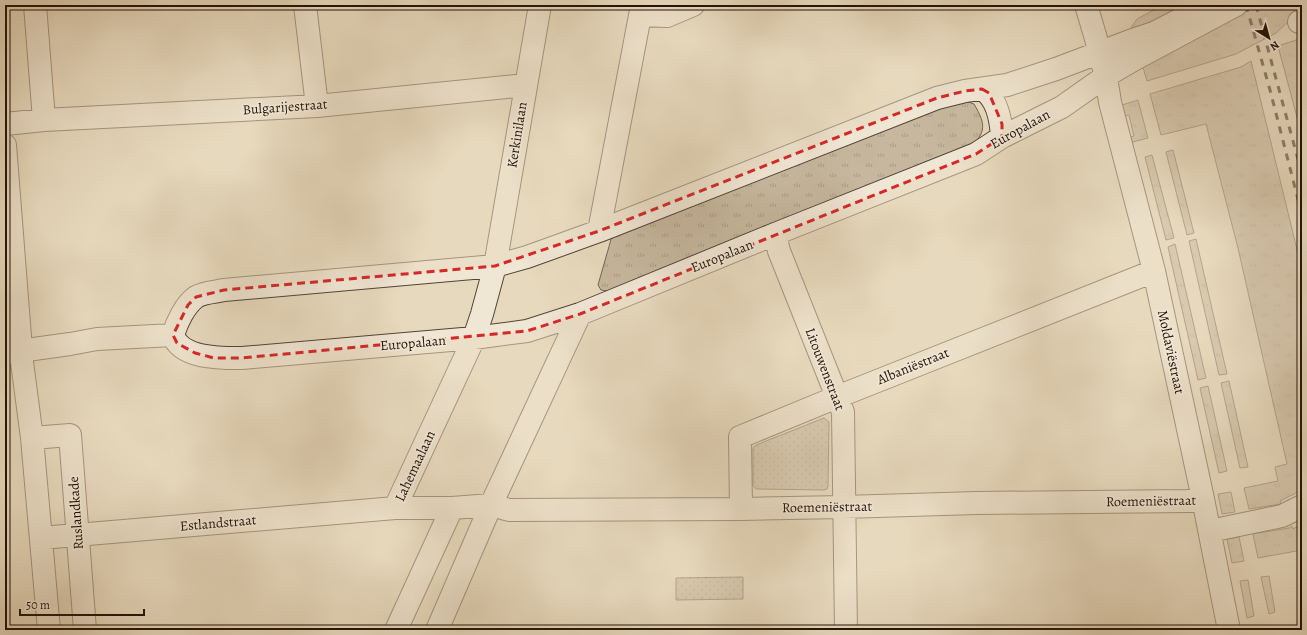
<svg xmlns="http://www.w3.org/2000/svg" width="1307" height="635" viewBox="0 0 1307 635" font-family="Alegreya,serif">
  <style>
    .grass { fill: url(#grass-tufts); stroke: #746553 }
    .park { fill: url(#park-dots); stroke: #746553 }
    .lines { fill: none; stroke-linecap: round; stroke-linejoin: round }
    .minor-casing { stroke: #544435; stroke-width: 24 }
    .minor { stroke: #efe6d4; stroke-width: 22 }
    .rail { stroke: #231308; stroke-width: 3; stroke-dasharray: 7 7; stroke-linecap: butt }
    .marked { fill: none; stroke: #d62828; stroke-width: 3; stroke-dasharray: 8 5; stroke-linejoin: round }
    .labels { text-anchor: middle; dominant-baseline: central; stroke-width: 3.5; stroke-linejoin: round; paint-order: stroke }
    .street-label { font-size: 14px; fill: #231308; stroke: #efe6d4 }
  </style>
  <defs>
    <pattern id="grass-tufts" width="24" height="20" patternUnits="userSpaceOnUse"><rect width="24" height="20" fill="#c6b79e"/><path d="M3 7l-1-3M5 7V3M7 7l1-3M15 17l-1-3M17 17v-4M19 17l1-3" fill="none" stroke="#aa9c87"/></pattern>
    <pattern id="park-dots" width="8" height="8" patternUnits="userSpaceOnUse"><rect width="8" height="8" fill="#c6b79e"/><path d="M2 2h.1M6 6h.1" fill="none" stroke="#aa9c87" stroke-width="1.8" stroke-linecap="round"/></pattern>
  </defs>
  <rect width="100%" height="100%" fill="#e7d9bd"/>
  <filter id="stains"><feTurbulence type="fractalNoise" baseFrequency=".005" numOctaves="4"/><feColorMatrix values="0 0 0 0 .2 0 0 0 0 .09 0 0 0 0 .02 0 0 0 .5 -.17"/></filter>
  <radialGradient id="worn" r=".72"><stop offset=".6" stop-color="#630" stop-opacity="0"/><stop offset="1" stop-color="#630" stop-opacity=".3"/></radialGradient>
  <path class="grass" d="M1163,5H1192L1132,33L1131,28L1137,19Z
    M1250,5H1302V14L1289,21L1276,33L1236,54L1147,81L1142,64Z
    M1302,38V136L1278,46Z
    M1251,61L1302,270V490L1280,501L1281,504L1249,509L1244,488L1278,481L1275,467L1287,464L1238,248L1206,124L1161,135L1150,94L1241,67Z
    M960,99L974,104C987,126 986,133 967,151L608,291L601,290L598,285L612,236Z
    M1138,100L1148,138L1133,142L1127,138L1134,136L1129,115L1121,117L1119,106Z
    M1173,150L1194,233L1187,235L1166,152Z
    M1152,155L1174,238L1166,240L1145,157Z
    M1196,239L1227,374L1219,375L1189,241Z
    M1175,244L1206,378L1198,380L1168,247Z
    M1229,381L1248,467L1240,468L1221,383Z
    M1208,386L1227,471L1219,473L1200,388Z
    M1231,492L1235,512L1222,514L1218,494Z
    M1302,524V550L1258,558L1253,534L1289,528L1292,526L1293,529Z
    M1239,537L1244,561L1232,563L1227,539Z
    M1269,576L1275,612L1269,614L1261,577Z
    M1248,580L1254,616L1247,618L1240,581Z"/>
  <path class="park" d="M824,418L829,422L828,486L827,489L824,490L756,489L753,485V448L756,445Z
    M743,577V599L676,600V578Z"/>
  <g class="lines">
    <g class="minor-casing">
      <path id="minor" d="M35,5L44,120
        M305,5L317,106
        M1086,5C1096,38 1105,67 1110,102L1154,271L1203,499L1229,630
        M1208,5L1154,33L1130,41L1056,69L1007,85L965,91L937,98L599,231L527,257L495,266L224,290C216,292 204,292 196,297C185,305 177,322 173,335C181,359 221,358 242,358L474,338L527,331L580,314L775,234L976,154L1002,137L1062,107L1106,76L1135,59L1236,5
        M640,15L667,16L693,5
        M1299,22L1302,21
        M982,89C997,98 1001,120 1002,137
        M5,124L44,120L317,106L526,85
        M5,145L22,362L32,438L49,630
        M599,231L642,5
        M775,234L779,251L843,412L846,630
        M5,353L70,344L97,339L173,335
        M32,438L70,435L85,630
        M395,508L474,338L482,314L495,266L540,5
        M741,509L740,437L837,397L1154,271
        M1210,531L1282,516L1302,506
        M41,538L395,508H452L491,505L509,510L741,509L843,507L977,503L1188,501L1203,499
        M396,630L452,508
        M437,630L491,505L580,314"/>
    </g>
    <use href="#minor" class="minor"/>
    <path class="rail" d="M1246,5L1270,90L1302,215
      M1256,5L1302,174"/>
  </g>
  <path d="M0 0H1307V635H0ZM982,89L989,93L1002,124V137L976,154L580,314L527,331L242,358H214L195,353L177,343L173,335L188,305L196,297L224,290L495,266L599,231L937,98L965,91Z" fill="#e7d9bd" fill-opacity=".55" fill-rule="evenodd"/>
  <path class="marked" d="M982,89L989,93L1002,124V137L976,154L580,314L527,331L242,358H214L195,353L177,343L173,335L188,305L196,297L224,290L495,266L599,231L937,98L965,91Z"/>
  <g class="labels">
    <g class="street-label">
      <text transform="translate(285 107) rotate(-4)">Bulgarijestraat</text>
      <text transform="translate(1020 129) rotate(-29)">Europalaan</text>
      <text transform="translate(517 135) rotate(-81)">Kerkinilaan</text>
      <text transform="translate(722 256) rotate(-22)">Europalaan</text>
      <text transform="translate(413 343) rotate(-5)">Europalaan</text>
      <text transform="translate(1171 352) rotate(78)">Moldaviëstraat</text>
      <text transform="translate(913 366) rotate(-22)">Albaniëstraat</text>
      <text transform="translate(825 369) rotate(69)">Litouwenstraat</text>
      <text transform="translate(415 466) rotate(-65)">Lahemaalaan</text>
      <text transform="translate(1151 501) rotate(-1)">Roemeniëstraat</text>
      <text transform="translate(827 507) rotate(-1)">Roemeniëstraat</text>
      <text transform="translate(76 513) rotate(-94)">Ruslandkade</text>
      <text transform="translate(218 523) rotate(-5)">Estlandstraat</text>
    </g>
  </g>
  <rect width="1307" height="635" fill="none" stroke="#e7d9bd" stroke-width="20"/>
  <rect x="6" y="6" width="1295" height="623" fill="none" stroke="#231308" stroke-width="2"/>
  <rect x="10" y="10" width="1287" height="615" fill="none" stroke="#231308"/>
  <g transform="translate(1269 38) rotate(143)" stroke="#efe6d4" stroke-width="3" paint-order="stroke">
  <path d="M0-3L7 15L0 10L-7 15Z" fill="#231308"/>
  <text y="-6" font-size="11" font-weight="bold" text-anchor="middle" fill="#231308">N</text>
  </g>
  <path d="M20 609v6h124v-6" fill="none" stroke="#231308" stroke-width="2"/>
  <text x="26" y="609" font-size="12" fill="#231308" stroke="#efe6d4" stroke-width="3" paint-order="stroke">50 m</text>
  <rect width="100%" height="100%" filter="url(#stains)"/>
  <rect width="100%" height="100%" fill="url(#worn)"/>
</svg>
